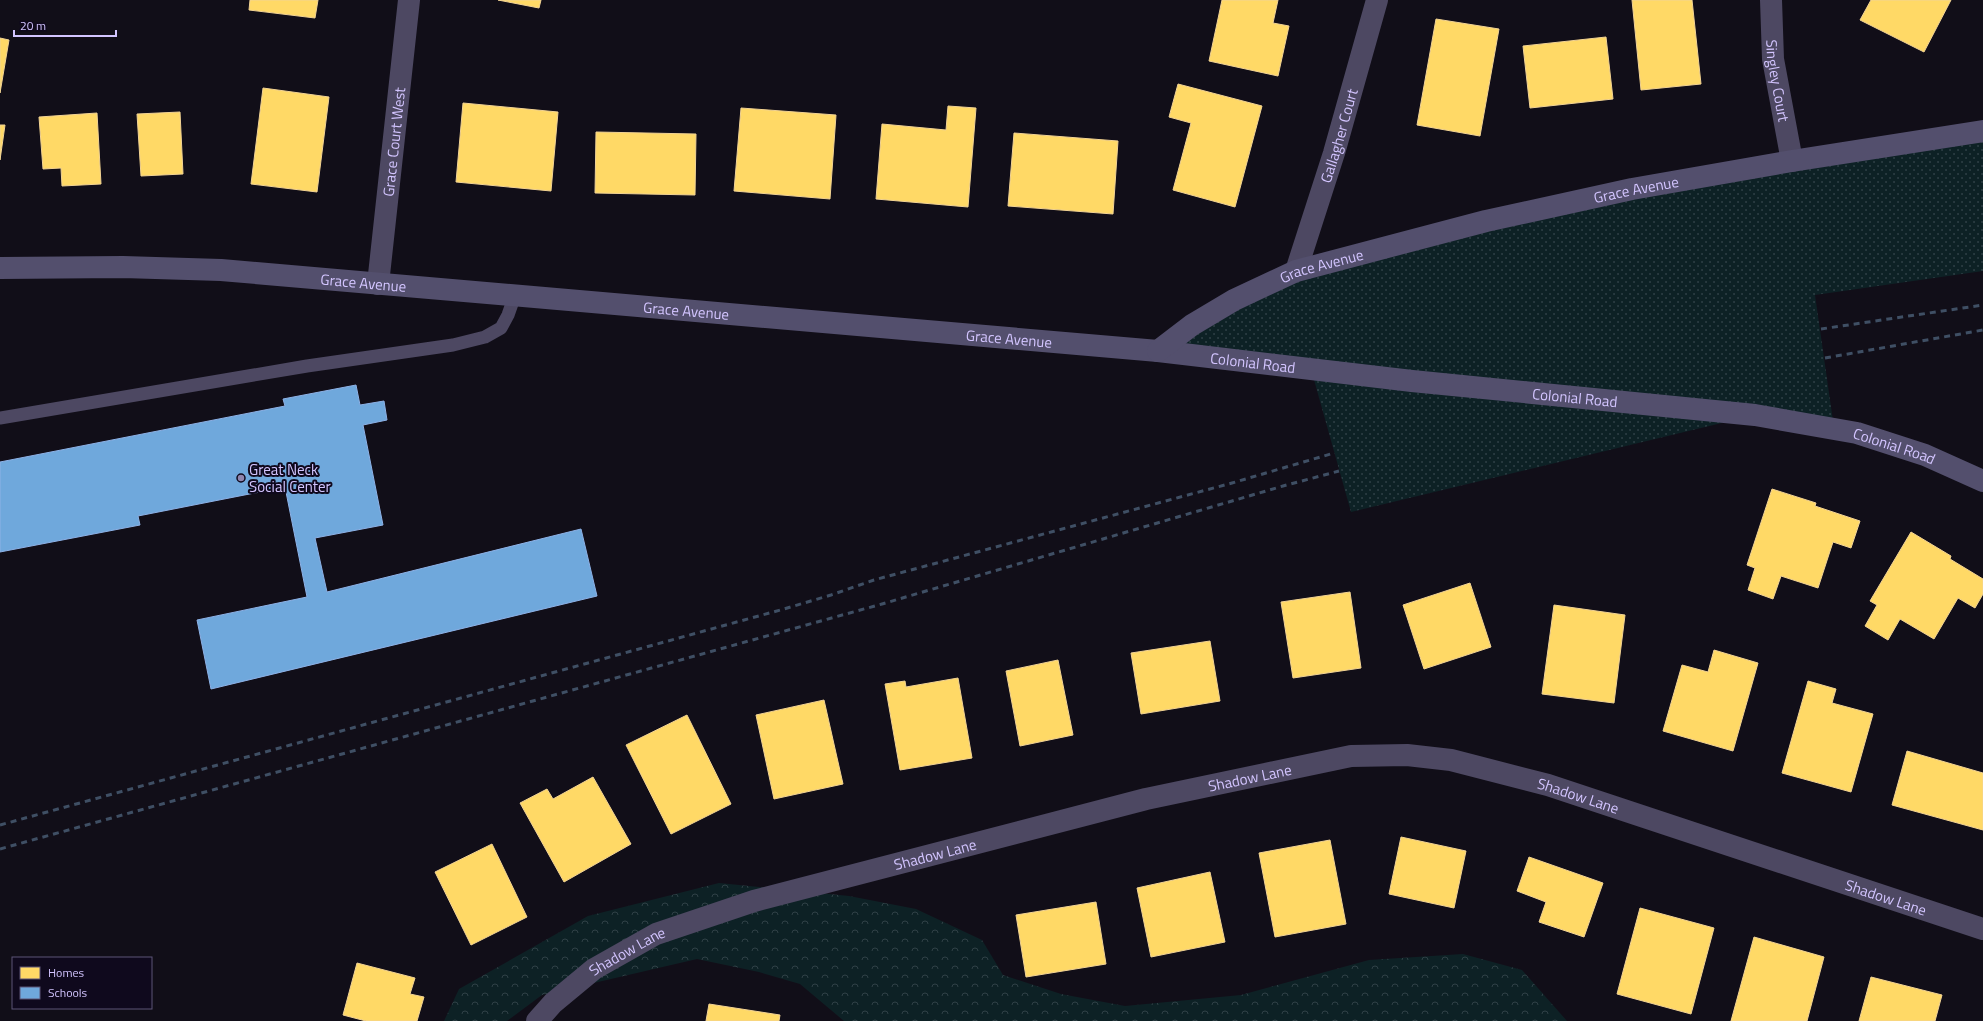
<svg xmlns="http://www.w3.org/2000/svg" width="1983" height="1021" viewBox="0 0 1983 1021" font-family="'Titillium Web',sans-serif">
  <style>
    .grass { fill: url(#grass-dots) }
    .forest { fill: url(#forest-crowns) }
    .homes { fill: #ffd966; stroke: #f2d394 }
    .schools { fill: #6fa8dc; stroke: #8db1e6 }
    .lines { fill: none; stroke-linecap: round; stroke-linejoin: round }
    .lane { stroke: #4d4862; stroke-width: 13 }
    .street { stroke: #4d4862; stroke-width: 22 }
    .secondary { stroke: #534f6d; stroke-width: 22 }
    .rail { stroke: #3f4f64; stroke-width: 3; stroke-dasharray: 6 5; stroke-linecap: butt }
    .poi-dot { fill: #8f85ae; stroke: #0f091d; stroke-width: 1.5 }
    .labels { text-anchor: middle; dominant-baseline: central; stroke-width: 4; stroke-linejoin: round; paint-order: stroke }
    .street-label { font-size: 15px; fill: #d3c5ff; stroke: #0f091d }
    .poi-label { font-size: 15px; fill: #d3c5ff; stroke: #0f091d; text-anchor: start }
  </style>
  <defs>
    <pattern id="grass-dots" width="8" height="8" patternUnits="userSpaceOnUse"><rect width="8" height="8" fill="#0d2125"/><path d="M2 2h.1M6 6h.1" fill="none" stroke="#2f4046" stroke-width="1.8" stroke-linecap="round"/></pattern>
    <pattern id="forest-crowns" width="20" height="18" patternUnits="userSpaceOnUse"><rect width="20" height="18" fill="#0d2125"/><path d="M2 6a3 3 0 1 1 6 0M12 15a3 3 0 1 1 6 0" fill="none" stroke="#2f4046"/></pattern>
  </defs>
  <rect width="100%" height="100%" fill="#110e18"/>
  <path class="grass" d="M1983,131V271L1815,295L1834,428L1755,415L1351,512L1311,369L1158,351L1234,300L1486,221Z"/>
  <path class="forest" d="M719,883L849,896L916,909L982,940L1003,975L1061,994L1125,1006L1241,995L1369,960L1463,954L1522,970L1567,1021H844L800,984L759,972L697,959L542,995L507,1021H444L459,989L588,916Z"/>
  <path class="homes" d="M250,0H318L315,18L249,10Z
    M498,0H541L539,8Z
    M1222,0H1278L1273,23L1289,26L1278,76L1209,61Z
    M1632,0H1692L1701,84L1641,90Z
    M1871,0H1951L1924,52L1860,20Z
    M1436,19L1499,29L1480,136L1417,125Z
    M1606,37L1613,99L1530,108L1523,46Z
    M0,38L9,40L0,93Z
    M1178,84L1262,106L1235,207L1173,190L1191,123L1169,117Z
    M263,88L329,97L317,192L251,184Z
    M463,103L558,112L551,191L456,182Z
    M948,106L976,108L968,207L876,199L882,124L946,130Z
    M741,108L836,115L830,199L734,191Z
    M180,112L183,174L141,176L137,114Z
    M97,113L101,184L62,186L61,168L43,169L39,117Z
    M0,125H5L0,160Z
    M596,132L696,134L695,195L595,193Z
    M1014,133L1118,141L1113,214L1008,206Z
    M1772,489L1816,503L1815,506L1860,521L1851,548L1833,542L1818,588L1781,576L1773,599L1748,590L1755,568L1747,565Z
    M1911,532L1951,556L1950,559L1983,579V594L1975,608L1958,598L1934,639L1900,619L1888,640L1865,626L1877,605L1870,601Z
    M1470,583L1491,647L1424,669L1403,605Z
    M1350,592L1361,668L1293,678L1281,602Z
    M1554,605L1625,615L1614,703L1542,694Z
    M1210,641L1220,701L1141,714L1131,653Z
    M1714,650L1758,663L1733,751L1663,731L1682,665L1708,672Z
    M1058,660L1073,735L1020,746L1006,671Z
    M958,678L972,758L900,770L885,684L905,681L906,687Z
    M1808,681L1836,689L1832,703L1873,714L1851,792L1782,773Z
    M824,700L843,784L774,799L756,715Z
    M687,715L731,804L671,834L626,745Z
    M1907,751L1983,773V830L1892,805Z
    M593,777L631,844L564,882L520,803L547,789L553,799Z
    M1401,837L1466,851L1454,908L1389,894Z
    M1330,840L1346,924L1275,937L1259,853Z
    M492,844L527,917L471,945L435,872Z
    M1529,857L1603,883L1584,937L1539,922L1546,902L1517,891Z
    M1210,872L1225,942L1151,957L1137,888Z
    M1096,902L1106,964L1026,977L1016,915Z
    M1640,908L1714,928L1691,1014L1617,994Z
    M1754,937L1824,957L1807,1021H1731Z
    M357,963L415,978L410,994L424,997L417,1021H366L343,1015Z
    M1871,977L1942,995L1935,1021H1859Z
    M709,1004L780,1015L779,1021H706Z"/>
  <path class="schools" d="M356,385L360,405L384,401L387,420L363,425L383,525L315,538L327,592L581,529L597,596L211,689L197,620L307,597L285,487L138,516L140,525L0,552V462L285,406L283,399Z"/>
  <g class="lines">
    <path class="lane" d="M0,418L307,366L453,345L485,337L501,328L508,315L515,295"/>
    <g class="street">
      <path id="s1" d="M1771,0L1773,59L1792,161"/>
      <path id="s2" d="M1296,271L1334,153L1377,0"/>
      <path id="s3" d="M378,284L409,0"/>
      <path id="s4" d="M537,1021L553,1003L594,969L656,934L754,901L1146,799L1351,756L1407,755L1451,760L1548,785L1983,929"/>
    </g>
    <g class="secondary">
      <path id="s5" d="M0,268L123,267L221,270L1158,351L1412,381L1755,415L1857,433L1925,455L1983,481"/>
      <path id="s6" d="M1158,351L1192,325L1234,300L1296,271L1486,221L1632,189L1792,161L1983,131"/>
    </g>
    <path class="rail" d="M1821,329L1983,305
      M1825,358L1983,330
      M0,825L784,609L831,595L874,580L1232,483L1334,453
      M0,849L882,604L1283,486L1339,471"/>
  </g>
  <circle class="poi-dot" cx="241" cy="478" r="4"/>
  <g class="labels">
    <g class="street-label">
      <text stroke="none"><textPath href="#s1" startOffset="81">Singley Court</textPath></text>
      <text stroke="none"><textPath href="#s2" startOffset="142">Gallagher Court</textPath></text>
      <text stroke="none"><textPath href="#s3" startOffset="143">Grace Court West</textPath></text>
      <text stroke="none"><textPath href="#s6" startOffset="510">Grace Avenue</textPath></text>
      <text stroke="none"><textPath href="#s6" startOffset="186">Grace Avenue</textPath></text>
      <text stroke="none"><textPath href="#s5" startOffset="364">Grace Avenue</textPath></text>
      <text stroke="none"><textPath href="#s5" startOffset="688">Grace Avenue</textPath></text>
      <text stroke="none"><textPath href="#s5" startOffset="1012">Grace Avenue</textPath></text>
      <text stroke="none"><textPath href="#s5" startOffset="1257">Colonial Road</textPath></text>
      <text stroke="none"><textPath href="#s5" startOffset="1581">Colonial Road</textPath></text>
      <text stroke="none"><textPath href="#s5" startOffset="1905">Colonial Road</textPath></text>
      <text stroke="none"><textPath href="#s4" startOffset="763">Shadow Lane</textPath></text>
      <text stroke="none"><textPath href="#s4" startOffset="1099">Shadow Lane</textPath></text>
      <text stroke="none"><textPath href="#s4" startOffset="439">Shadow Lane</textPath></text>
      <text stroke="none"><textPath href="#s4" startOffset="1423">Shadow Lane</textPath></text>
      <text stroke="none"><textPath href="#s4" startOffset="115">Shadow Lane</textPath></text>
    </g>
    <g class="poi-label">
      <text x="249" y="469">Great Neck<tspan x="249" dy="17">Social Center</tspan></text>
    </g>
  </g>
  <rect x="12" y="957" width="140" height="52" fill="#0f091d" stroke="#5d5477"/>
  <rect x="20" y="967" width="20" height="12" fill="#ffd966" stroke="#5d5477"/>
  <text x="48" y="977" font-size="12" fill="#d3c5ff">Homes</text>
  <rect x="20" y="987" width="20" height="12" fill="#6fa8dc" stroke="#5d5477"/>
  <text x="48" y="997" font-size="12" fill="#d3c5ff">Schools</text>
  <path d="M14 30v6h102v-6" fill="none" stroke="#d3c5ff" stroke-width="2"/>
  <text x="20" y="30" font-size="12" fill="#d3c5ff" stroke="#0f091d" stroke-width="3" paint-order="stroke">20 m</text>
</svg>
